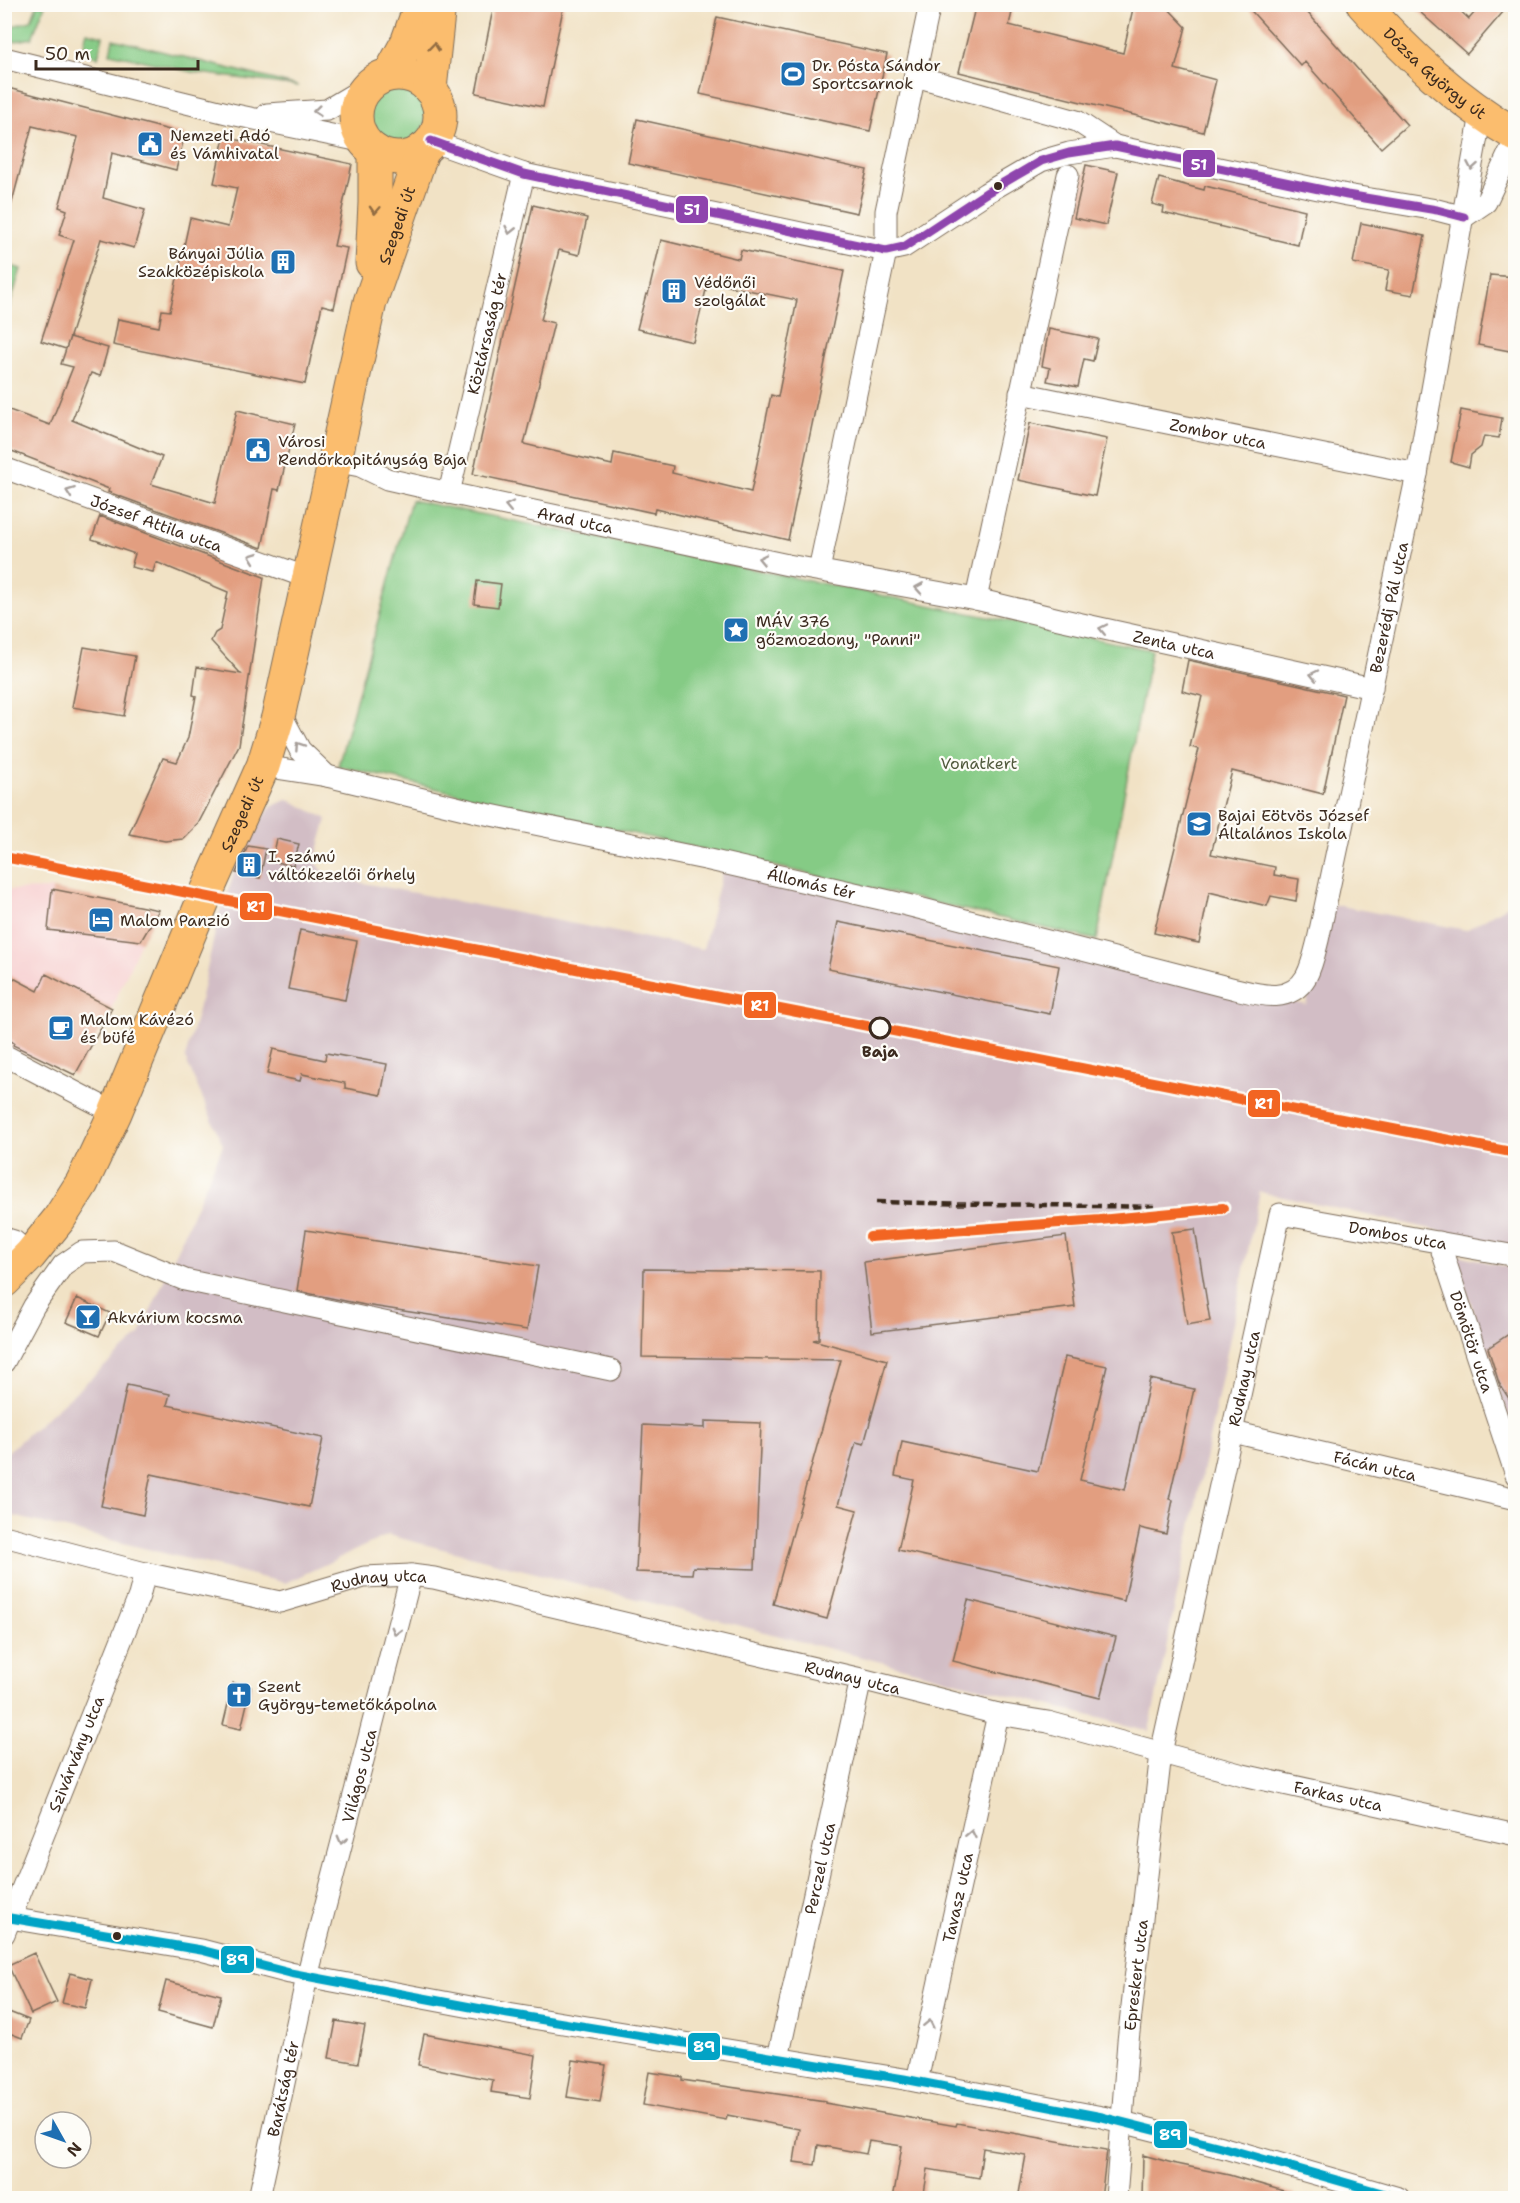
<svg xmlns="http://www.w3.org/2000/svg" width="1520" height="2203" viewBox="0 0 1520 2203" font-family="'Shantell Sans',sans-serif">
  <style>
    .built { fill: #f7cfd0 }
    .industrial { fill: #d2bdc5 }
    .green { fill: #85cb85; stroke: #607a52; stroke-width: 1.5 }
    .building { fill: #e29e80 }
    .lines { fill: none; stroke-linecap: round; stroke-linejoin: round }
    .street-casing { stroke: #7b6a58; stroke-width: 23 }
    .primary-casing { stroke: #7b6a58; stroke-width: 35 }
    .street { stroke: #fff; stroke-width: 21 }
    .primary { stroke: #fbbd6e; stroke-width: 33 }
    .rail { stroke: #3b2a1e; stroke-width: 4.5; stroke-dasharray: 9 4.5; stroke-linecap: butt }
    .bus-1-casing { stroke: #fdfcf7; stroke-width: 14 }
    .bus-2-casing { stroke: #fdfcf7; stroke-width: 14 }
    .bus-1 { stroke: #8e44ad; stroke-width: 9 }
    .bus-2 { stroke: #03a3c5; stroke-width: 9 }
    .rail-1-casing { stroke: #fdfcf7; stroke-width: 15 }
    .rail-1 { stroke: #f26522; stroke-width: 10 }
    .oneway { stroke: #916c42 }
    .oneway2 { stroke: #a79f9a }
    .bus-dot { fill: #3b2a1e; stroke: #fdfcf7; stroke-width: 2 }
    .stop-dot { fill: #fdfcf7; stroke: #3b2a1e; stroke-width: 3 }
    .labels { text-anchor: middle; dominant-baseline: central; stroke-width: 4.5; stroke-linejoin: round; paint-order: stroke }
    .poi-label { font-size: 16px; fill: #3b2a1e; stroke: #fdfcf7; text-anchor: start }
    .street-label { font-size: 16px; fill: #3b2a1e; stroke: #fdfcf7 }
    .park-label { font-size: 16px; fill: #515a3d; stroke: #fdfcf7 }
    .stop-label { font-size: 16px; font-weight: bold; fill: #3b2a1e; stroke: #fdfcf7 }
    .line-badge { stroke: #fdfcf7; stroke-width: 2 }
    .badge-label { font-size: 16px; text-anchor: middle; font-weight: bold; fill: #fff }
  </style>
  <rect width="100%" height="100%" fill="#fdfcf7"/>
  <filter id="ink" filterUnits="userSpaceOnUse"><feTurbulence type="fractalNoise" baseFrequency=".0167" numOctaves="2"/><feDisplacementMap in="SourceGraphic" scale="12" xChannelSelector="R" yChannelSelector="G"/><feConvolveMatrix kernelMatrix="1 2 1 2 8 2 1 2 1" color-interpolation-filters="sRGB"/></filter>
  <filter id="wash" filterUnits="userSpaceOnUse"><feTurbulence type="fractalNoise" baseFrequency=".008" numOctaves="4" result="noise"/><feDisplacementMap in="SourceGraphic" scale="24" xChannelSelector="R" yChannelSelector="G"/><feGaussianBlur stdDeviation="1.35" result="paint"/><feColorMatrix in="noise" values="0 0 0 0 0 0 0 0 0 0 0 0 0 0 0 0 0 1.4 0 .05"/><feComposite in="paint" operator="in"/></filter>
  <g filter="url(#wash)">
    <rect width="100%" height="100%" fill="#f1e2c5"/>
    <path class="built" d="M52,889L159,910L141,941L112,1008L75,1075L12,1048L5,1036L4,890Z"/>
    <path class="industrial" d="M288,799L327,819L315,861L327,876L703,949L723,869L1306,1005L1331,904L1466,930L1515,901V1247L1260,1192L1149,1731L388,1535L285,1583L5,1514L4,1455L140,1335L223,1145L185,1058L198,1010L219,914L232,880L239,848L271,807Z
      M1455,1254L1515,1269V1438Z"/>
    <path class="green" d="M37,5H45L32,38L5,43V28L31,21Z
      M87,32L103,36L98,57L87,54C83,45 84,41 87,32Z
      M113,39L298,86L192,72L110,53Z
      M368 115a29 29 0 1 1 58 0a29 29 0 1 1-58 0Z
      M5,264L21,269L5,321L4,264Z
      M411,500L1151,650L1097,940L338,766Z"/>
    <g id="blocks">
      <path class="building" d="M494,4H564L543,107L476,93Z
        M976,4H1014L1009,25L1123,53L1134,4H1164L1186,27L1175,69L1216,80L1203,132L959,72Z
        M1245,4H1300L1407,125L1381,148L1305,62L1301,66Z
        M1411,4H1453L1469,19L1482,4H1510L1467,54Z
        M717,17L887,54L870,131L700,94Z
        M4,87L185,134L176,170L112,153L103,198L145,210L134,248L101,239L66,349L41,341L74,240L59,235L67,210L59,207L78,137L32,126L10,210L4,209Z
        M637,119L867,170L857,213L628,163Z
        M224,137L352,164L334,246L347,248L334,308L322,305L305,384L113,345L118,319L159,327L162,310L170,311L190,218L228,227L237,188L214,183Z
        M1086,165L1118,172L1106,225L1074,218Z
        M1159,178L1204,190L1205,186L1305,210L1298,245L1163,213L1164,207L1152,204Z
        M533,205L587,218L579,255L559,250L541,320L554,323L524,444L612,465L614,453L673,466L672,473L751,492L771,395L778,397L797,300L708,282L693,342L637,329L646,294L648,295L661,240L739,259L741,250L844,271L788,540L655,509L654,513L473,474Z
        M1361,223L1425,236L1413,295L1385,290L1389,270L1353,263Z
        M1490,275L1515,277V352L1478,345Z
        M1049,329L1098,339L1093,361L1084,359L1078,387L1047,381L1050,368L1042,366Z
        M70,337L108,348L100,376L91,373L72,420L162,457L151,484L215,503L237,410L295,424L279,490L274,489L262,548L108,492L109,489L4,448V408L50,425L73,367L61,364Z
        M1461,410L1502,418L1499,438L1484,436L1481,447L1471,455L1469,467L1451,462Z
        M1030,423L1107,439L1095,496L1018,480Z
        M100,516L264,577L239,745L198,824L183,839L165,841L129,834L163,758L177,762L188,738L196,696L193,695L197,667L241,674L211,641L215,633L220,630L228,592L156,562L153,572L131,567L135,554L92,539Z
        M477,581L501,584L498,607L474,604Z
        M84,647L135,656L124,716L72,707Z
        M1188,660L1344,695L1323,794L1232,771L1211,854L1275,867L1274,875L1299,879L1296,901L1271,896L1267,906L1209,892L1199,943L1154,933L1199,749L1190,747L1202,696L1182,691Z
        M277,839L299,844L293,866L272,861Z
        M248,846L266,849L260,878L236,873Z
        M52,889L159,910L141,941L48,930Z
        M838,922L1059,966L1050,1014L828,969Z
        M300,930L357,941L345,1000L288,989Z
        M4,973L38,991L46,974L112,1008L75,1075L13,1045L14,1043L4,1036Z
        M273,1049L325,1060L326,1053L387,1064L381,1095L345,1088V1083L302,1074L300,1081L267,1074Z
        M1195,1229L1210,1321L1187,1325L1172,1232Z
        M306,1230L538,1266L527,1330L365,1305L297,1291Z
        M1066,1236L1075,1307L872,1332L864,1262Z
        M644,1269L820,1271L819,1339L813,1340L887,1360L864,1444L856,1442L838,1505L857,1510L827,1619L773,1604L841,1360L642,1357Z
        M77,1298L110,1313L99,1336L66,1322Z
        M1515,1330V1408L1499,1383L1488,1348Z
        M1065,1357L1107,1366L1080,1480L1125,1490L1150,1379L1194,1389L1169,1499L1173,1500L1166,1534L1140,1528L1124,1601L898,1550L914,1480L895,1476L902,1442L1038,1471Z
        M127,1385L170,1394L167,1405L323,1438L309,1507L151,1474L143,1515L101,1506Z
        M705,1421L761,1423L755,1569L693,1567L692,1574L636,1572L643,1425L705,1428Z
        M968,1600L1116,1637L1100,1698L953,1661Z
        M233,1683L251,1687L241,1729L223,1725Z
        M34,1953L57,2002L31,2014L8,1965Z
        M70,1973L92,1979L85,2008L62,2003Z
        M166,1981L221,1995L213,2027L158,2012Z
        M4,2010L29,2020L22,2038L4,2031Z
        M336,2021L365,2026L358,2063L329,2058Z
        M424,2034L536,2055L530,2098L491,2092L493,2080L418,2065Z
        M573,2060L606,2065L600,2102L567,2097Z
        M649,2072L682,2077V2080L825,2101V2103L876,2112L956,2126L957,2123L1107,2150L1101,2199H1018L1026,2155L983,2148L979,2178L928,2169L923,2199H893L902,2146L869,2141L866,2154L818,2145L815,2165L794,2162L799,2129L727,2115L726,2120L643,2105Z
        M1143,2155L1176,2164L1229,2175L1294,2194V2199H1142Z"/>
    </g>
  </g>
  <g filter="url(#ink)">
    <use href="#blocks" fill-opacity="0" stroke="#7b6a58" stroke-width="1.5"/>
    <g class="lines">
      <g class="street-casing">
        <g id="street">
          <path d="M4,58L231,114L365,142"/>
          <path d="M915,76L1077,121L1115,146"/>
          <path d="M267,114L327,110L369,85"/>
          <path d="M431,141L524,174L886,251L904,247L986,193L1041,161L1069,153L1115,146L1347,195L1437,210L1464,217"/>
          <path d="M1464,217L1486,202L1516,138"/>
          <path id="s1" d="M1020,393L1417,474"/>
          <path id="s2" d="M334,461L360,466L387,479L449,493L788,565L976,599L1059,619L1372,688"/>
          <path id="s3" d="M4,468L308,578"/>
          <path id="s4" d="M449,493L524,174"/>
          <path d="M819,570L886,251V211L930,4"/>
          <path d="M976,599L1068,175"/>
          <path d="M279,711L300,750L327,776"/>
          <path id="s5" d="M263,766L327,776L481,813L705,859L907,905L1223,986C1252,992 1288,1008 1306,977C1312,966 1315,952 1318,940L1417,474L1481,114"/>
          <path d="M4,1055L115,1113"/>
          <path d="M4,1238L14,1241L30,1255"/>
          <path id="s6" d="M1439,1242L1516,1475"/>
          <path d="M4,1362L34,1306L63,1265L82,1252L114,1251L185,1280L611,1370"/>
          <path id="s7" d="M1233,1432L1516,1499"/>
          <path id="s8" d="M4,1536L145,1573L280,1602L364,1577L411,1575L434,1578L861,1679L998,1714L1048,1722L1243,1775L1516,1835"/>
          <path d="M4,1917L201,1950L290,1973L508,2014L904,2079L1102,2117L1221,2147L1399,2198"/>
          <path id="s9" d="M4,1934L139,1596L145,1573"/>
          <path id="s10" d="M778,2058L861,1679"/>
          <path id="s11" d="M917,2081L998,1714"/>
          <path id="s12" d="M259,2198L307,1977L411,1575"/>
          <path id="s13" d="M1116,2198L1128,2041L1161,1753L1280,1214L1516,1256"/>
        </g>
      </g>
      <g class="primary-casing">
        <g id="primary">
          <path id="s14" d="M1363,4C1408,55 1456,100 1516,135"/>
          <path d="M390,74L407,43L421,4"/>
          <circle cx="398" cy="116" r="42"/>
          <path d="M430,89L439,4"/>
          <path d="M372,263L375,203V151"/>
          <path id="s15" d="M4,1281L30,1255L59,1219L82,1183L115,1113L205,896L263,766L278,717L370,302L423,149"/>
        </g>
      </g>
      <use href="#street" class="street"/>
      <use href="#primary" class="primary"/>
      <path class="rail" d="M878,1028L1516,1153
        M876,1202L1154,1207
        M870,1237L1100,1220L1223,1208"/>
      <g class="bus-1-casing">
        <path id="bus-1" d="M431,141L524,174L886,251L904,247L986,193L1041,161L1069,153L1115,146L1347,195L1437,210L1464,217"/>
      </g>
      <g class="bus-2-casing">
        <path id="bus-2" d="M4,1917L201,1950L290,1973L508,2014L904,2079L1102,2117L1221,2147L1399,2198"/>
      </g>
      <use href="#bus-1" class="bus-1"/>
      <use href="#bus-2" class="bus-2"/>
      <g class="rail-1-casing">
        <path id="rail-1" d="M4,857L1516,1153
          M870,1237L1100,1220L1223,1208"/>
      </g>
      <use href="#rail-1" class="rail-1"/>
    </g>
    <defs><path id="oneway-chevron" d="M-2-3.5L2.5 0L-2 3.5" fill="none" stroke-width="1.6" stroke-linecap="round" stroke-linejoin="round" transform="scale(1.5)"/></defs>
    <g class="oneway">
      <use href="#oneway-chevron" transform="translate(434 47) rotate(-84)"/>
      <use href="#oneway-chevron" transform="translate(375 210) rotate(93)"/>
    </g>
    <g class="oneway2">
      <use href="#oneway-chevron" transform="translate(317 111) rotate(174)"/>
      <use href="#oneway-chevron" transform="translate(1472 166) rotate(100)"/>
      <use href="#oneway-chevron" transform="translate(510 230) rotate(103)"/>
      <use href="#oneway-chevron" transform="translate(70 492) rotate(-160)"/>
      <use href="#oneway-chevron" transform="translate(509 506) rotate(-168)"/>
      <use href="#oneway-chevron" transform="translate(253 557) rotate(-160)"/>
      <use href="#oneway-chevron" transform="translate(762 559) rotate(-168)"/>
      <use href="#oneway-chevron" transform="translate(919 588) rotate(-170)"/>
      <use href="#oneway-chevron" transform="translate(1103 629) rotate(-168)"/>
      <use href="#oneway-chevron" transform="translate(1314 675) rotate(-168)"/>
      <use href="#oneway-chevron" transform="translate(299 746) rotate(-124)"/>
      <use href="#oneway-chevron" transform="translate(396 1631) rotate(105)"/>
      <use href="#oneway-chevron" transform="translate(971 1834) rotate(-78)"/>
      <use href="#oneway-chevron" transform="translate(342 1840) rotate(105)"/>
      <use href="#oneway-chevron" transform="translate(929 2024) rotate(-78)"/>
    </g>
  </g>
  <defs>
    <g id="stadium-square" transform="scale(1.35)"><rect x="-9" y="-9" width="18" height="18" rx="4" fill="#1f6fb2" stroke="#fdfcf7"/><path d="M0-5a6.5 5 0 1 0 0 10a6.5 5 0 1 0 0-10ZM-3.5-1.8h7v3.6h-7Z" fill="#fff"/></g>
    <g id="civic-square" transform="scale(1.35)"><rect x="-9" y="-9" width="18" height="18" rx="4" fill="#1f6fb2" stroke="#fdfcf7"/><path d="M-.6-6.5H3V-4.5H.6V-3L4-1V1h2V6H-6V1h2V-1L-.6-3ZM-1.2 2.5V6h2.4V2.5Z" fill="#fff"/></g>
    <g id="building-square" transform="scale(1.35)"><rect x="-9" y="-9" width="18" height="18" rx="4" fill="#1f6fb2" stroke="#fdfcf7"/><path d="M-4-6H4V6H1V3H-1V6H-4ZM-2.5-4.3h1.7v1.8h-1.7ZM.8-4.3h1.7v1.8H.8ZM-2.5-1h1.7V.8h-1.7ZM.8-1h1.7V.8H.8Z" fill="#fff"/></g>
    <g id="sight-square" transform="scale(1.35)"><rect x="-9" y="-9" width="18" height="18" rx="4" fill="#1f6fb2" stroke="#fdfcf7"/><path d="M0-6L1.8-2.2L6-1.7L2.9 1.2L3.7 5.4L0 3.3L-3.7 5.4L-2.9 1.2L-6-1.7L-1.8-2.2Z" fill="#fff"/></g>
    <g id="school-square" transform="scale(1.35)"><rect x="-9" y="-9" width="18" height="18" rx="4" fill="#1f6fb2" stroke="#fdfcf7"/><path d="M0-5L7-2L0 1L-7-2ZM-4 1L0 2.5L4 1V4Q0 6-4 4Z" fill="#fff"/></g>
    <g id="hotel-square" transform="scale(1.35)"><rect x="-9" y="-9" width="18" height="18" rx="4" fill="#1f6fb2" stroke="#fdfcf7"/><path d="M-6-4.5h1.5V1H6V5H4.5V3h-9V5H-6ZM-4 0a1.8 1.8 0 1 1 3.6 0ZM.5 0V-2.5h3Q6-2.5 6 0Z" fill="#fff"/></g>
    <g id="cafe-square" transform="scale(1.35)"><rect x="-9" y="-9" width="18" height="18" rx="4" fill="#1f6fb2" stroke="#fdfcf7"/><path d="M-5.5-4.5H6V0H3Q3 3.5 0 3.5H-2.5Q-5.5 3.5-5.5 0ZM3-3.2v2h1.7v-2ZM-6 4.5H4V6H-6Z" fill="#fff"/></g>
    <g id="bar-square" transform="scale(1.35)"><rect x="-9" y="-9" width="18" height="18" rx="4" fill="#1f6fb2" stroke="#fdfcf7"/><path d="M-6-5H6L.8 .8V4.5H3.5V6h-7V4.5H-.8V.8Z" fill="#fff"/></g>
    <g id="church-square" transform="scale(1.35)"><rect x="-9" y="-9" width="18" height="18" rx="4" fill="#1f6fb2" stroke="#fdfcf7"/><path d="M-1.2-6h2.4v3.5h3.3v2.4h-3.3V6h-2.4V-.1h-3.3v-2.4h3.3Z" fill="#fff"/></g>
  </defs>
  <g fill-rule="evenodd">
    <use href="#stadium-square" x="793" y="74"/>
    <use href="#civic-square" x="150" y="144"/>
    <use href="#building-square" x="283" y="262"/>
    <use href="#building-square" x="674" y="291"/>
    <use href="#civic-square" x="258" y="450"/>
    <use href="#sight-square" x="736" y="630"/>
    <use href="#school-square" x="1199" y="824"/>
    <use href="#building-square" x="249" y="865"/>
    <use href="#hotel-square" x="101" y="920"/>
    <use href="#cafe-square" x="61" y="1028"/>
    <use href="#bar-square" x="88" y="1317"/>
    <use href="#church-square" x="239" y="1695"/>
  </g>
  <g class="bus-dot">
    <circle cx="998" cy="186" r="5"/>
    <circle cx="117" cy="1936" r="5"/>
  </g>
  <circle class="stop-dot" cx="880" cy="1028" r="10"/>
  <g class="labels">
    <g class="poi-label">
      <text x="812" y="65">Dr. Pósta Sándor<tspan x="812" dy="18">Sportcsarnok</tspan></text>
      <text x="170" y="135">Nemzeti Adó<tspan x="170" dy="18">és Vámhivatal</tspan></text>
      <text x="264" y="253" text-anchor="end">Bányai Júlia<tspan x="264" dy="18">Szakközépiskola</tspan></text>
      <text x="694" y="282">Védőnői<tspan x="694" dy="18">szolgálat</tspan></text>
      <text x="278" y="441">Városi<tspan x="278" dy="18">Rendőrkapitányság Baja</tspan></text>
      <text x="756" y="621">MÁV 376<tspan x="756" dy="18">gőzmozdony, "Panni"</tspan></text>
      <text x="1218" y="815">Bajai Eötvös József<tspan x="1218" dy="18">Általános Iskola</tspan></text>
      <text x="268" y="856">I. számú<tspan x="268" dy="18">váltókezelői őrhely</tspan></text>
      <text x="120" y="920">Malom Panzió</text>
      <text x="80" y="1019">Malom Kávézó<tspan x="80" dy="18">és büfé</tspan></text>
      <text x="107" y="1317">Akvárium kocsma</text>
      <text x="258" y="1686">Szent<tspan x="258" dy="18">György-temetőkápolna</tspan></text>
    </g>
    <g class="street-label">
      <text stroke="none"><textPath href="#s14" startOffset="100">Dózsa György út</textPath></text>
      <text stroke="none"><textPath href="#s15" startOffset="1138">Szegedi út</textPath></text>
      <text stroke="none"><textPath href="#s4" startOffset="164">Köztársaság tér</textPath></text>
      <text stroke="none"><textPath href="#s1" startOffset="202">Zombor utca</textPath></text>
      <text stroke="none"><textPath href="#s2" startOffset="249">Arad utca</textPath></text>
      <text stroke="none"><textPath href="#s3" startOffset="162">József Attila utca</textPath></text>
      <text stroke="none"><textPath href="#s5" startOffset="1455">Bezerédj Pál utca</textPath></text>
      <text stroke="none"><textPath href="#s2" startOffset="861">Zenta utca</textPath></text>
      <text stroke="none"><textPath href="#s15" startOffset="528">Szegedi út</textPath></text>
      <text stroke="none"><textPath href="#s5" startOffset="561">Állomás tér</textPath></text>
      <text stroke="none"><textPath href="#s13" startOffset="1119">Dombos utca</textPath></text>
      <text stroke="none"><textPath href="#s6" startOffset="105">Dömötör utca</textPath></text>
      <text stroke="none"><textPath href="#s13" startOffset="831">Rudnay utca</textPath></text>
      <text stroke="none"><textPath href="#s7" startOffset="146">Fácán utca</textPath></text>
      <text stroke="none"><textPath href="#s8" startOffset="386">Rudnay utca</textPath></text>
      <text stroke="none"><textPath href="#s8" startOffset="872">Rudnay utca</textPath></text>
      <text stroke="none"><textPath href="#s9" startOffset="194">Szivárvány utca</textPath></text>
      <text stroke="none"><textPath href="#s12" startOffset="434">Világos utca</textPath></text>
      <text stroke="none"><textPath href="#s8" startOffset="1372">Farkas utca</textPath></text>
      <text stroke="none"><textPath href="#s10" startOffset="194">Perczel utca</textPath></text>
      <text stroke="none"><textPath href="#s11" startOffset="188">Tavasz utca</textPath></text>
      <text stroke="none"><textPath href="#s13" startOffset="224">Epreskert utca</textPath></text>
      <text stroke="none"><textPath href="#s12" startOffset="112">Barátság tér</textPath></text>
    </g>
    <g class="park-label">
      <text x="979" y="763">Vonatkert</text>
    </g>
    <g class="stop-label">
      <text x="880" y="1051">Baja</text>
    </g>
  </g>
  <g class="line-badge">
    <rect x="1182" y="149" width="34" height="29" rx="6" fill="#8e44ad"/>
    <rect x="675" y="195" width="34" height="29" rx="6" fill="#8e44ad"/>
    <rect x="239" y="892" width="34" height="29" rx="6" fill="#f26522"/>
    <rect x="743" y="991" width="34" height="28" rx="6" fill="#f26522"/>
    <rect x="1247" y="1089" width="34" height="29" rx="6" fill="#f26522"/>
    <rect x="220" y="1945" width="35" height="29" rx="6" fill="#03a3c5"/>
    <rect x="687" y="2032" width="34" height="29" rx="6" fill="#03a3c5"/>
    <rect x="1153" y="2120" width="35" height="29" rx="6" fill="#03a3c5"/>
  </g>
  <g class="badge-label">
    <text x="1199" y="170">51</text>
    <text x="692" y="215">51</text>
    <text x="256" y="912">R1</text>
    <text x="760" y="1011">R1</text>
    <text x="1264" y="1109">R1</text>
    <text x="237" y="1965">89</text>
    <text x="704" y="2052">89</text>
    <text x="1170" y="2140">89</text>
  </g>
  <rect width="1520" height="2203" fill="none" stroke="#fdfcf7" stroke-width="24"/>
  <g transform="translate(63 2140) rotate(130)"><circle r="28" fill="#fdfcf7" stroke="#afa8a0" stroke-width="1.5"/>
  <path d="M0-4.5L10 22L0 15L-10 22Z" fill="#1f6fb2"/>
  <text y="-9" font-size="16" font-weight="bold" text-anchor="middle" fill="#3b2a1e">N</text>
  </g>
  <path d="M36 60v9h162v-9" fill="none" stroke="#3b2a1e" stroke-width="3"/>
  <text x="45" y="60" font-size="18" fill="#3b2a1e" stroke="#fdfcf7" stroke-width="4.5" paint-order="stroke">50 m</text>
</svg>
